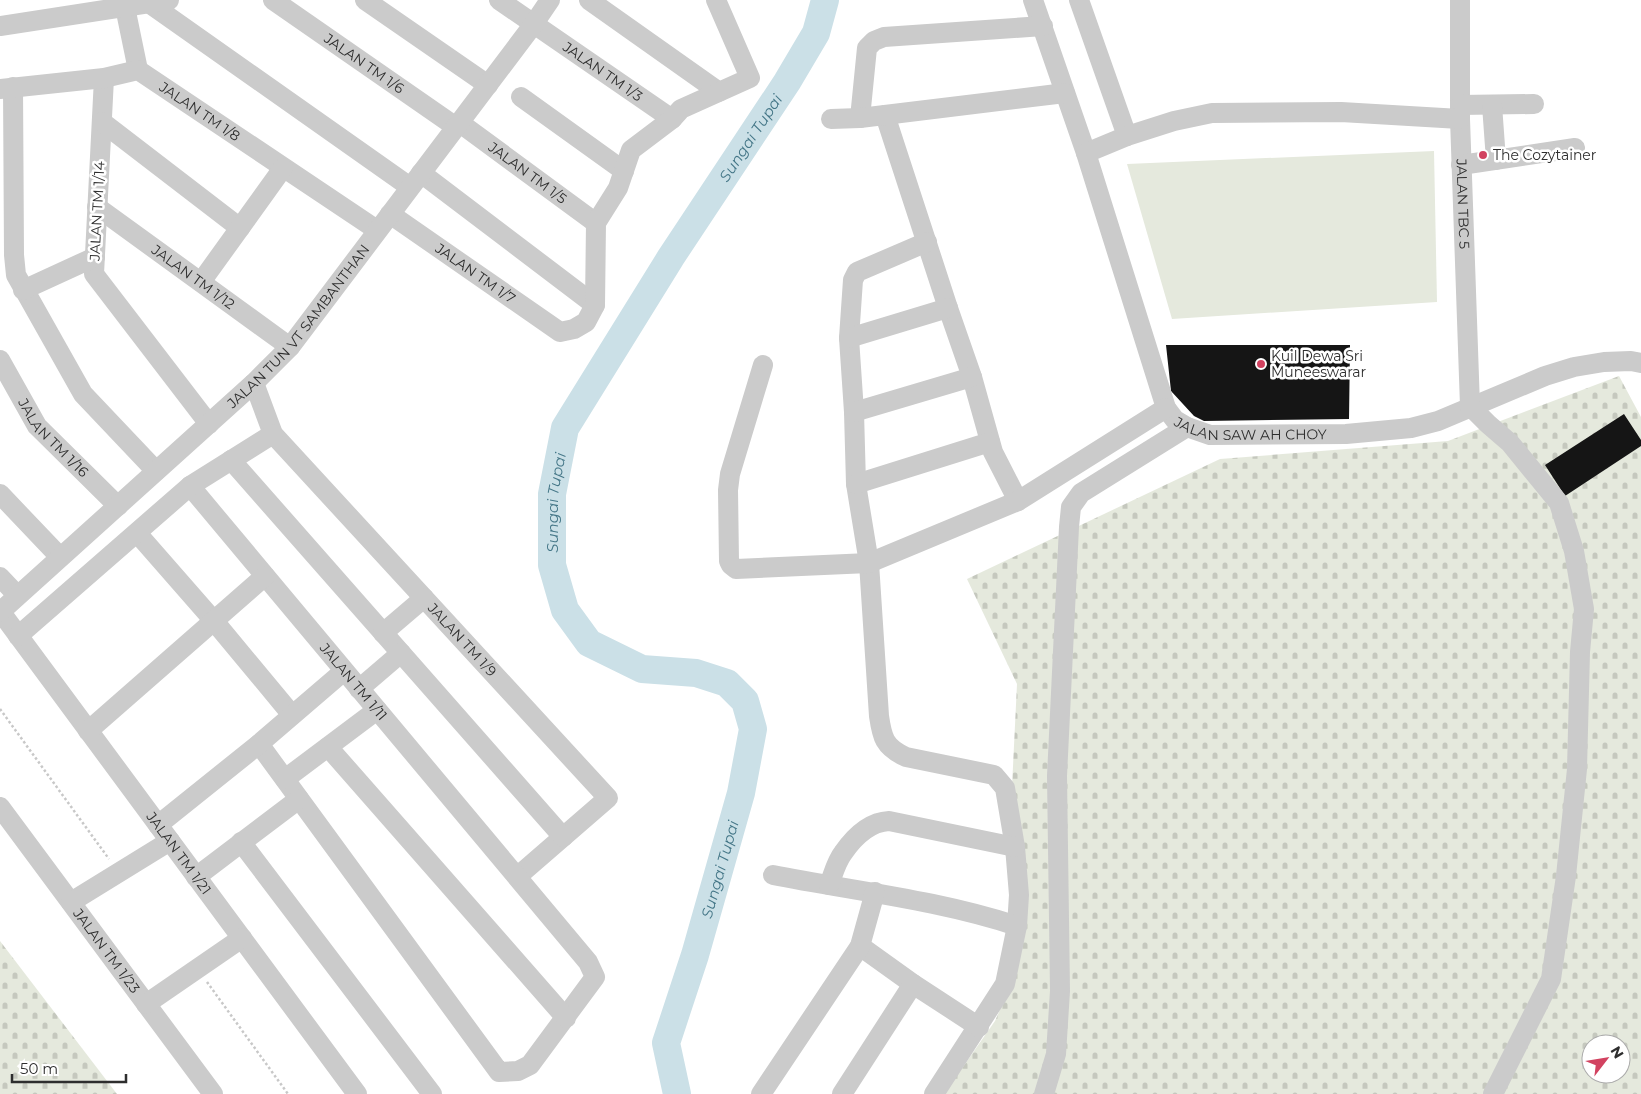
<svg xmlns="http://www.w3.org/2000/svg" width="1641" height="1094" viewBox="0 0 1641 1094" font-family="Montserrat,sans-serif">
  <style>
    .green { fill: #e5e9dd }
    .cemetery { fill: url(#cemetery-stones); fill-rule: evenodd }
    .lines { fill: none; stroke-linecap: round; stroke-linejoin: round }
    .river { stroke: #cbe0e7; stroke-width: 28 }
    .building { fill: #151515 }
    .path { stroke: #c8c8c8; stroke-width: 2.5; stroke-dasharray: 2.5 2.5; stroke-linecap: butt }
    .minor { stroke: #cbcbcb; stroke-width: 20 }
    .poi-dot { fill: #d24260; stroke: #fff; stroke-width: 2 }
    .labels { text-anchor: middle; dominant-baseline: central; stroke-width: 5; stroke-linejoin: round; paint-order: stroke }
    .street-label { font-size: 14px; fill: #2e2e2e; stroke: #fff }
    .poi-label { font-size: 14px; fill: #2e2e2e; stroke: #fff; text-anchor: start }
    .water-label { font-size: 15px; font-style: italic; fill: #447687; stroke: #fff }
  </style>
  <defs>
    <pattern id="cemetery-stones" width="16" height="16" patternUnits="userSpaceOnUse" patternTransform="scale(1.25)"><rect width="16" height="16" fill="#e5e9dd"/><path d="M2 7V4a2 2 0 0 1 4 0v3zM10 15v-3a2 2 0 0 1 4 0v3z" fill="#c5c8be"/></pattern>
  </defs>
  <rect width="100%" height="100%" fill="#fff"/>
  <path class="green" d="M1434,151L1437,302L1172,319L1127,164Z"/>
  <path class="cemetery" d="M1619,376L1641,417V1094H944L995,1021L1014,978L1012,787L1017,684L967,579L1220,459L1448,441ZM1591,1044H1621V1074H1591Z
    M0,941L117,1094H0Z"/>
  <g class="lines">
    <path class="river" id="s1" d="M677,1094L666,1043L695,955L741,793L753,729L745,701L727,683L696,673L642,669L589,643L565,610L552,565V494L565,428L671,257L787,82L816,33L825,0"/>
  </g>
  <path class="building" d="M1166,345H1350L1349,419L1204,421L1194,416L1171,391Z
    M1624,414L1641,440V446L1565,496L1545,465Z"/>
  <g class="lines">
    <path class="path" d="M0,709L109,859
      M207,982L288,1094"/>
    <g class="minor">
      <path id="s2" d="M273,0L456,127"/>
      <path d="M365,0L488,85"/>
      <path id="s3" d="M499,0L672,119"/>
      <path d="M589,0L719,92"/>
      <path id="s4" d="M1033,0L1086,153L1166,408L1175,420L1187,427L1210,435L1346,434L1411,428L1438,421L1545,376L1574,367L1604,362L1631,361L1641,363"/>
      <path d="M1079,0L1127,136"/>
      <path id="s5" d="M1460,0V119L1470,406L1488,424L1510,443L1559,503L1574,551L1584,609L1580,652L1577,769L1566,876L1551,979L1493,1094"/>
      <path d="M149,3L410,187"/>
      <path d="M125,7L138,70"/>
      <path d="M0,26L169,0"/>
      <path d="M104,78L94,274L209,424"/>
      <path d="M13,87L14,255L16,275L83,394L156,471"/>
      <path id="s6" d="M0,89L104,78L138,70L377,230"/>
      <path d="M521,97L624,171"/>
      <path d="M1460,105L1534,104"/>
      <path d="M1492,105L1496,160"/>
      <path d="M885,115L948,308L972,377L993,452L1018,501"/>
      <path d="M860,118L867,48L874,41L884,37L1043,26"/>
      <path d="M831,119L860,118L1065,93"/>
      <path d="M102,122L240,228"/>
      <path id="s7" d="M460,123L596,223"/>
      <path d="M1086,153L1127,136L1174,121L1212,113L1341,112L1460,119"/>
      <path d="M1461,165L1575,148"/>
      <path d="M421,173L595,305"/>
      <path id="s8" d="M97,207L290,347"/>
      <path id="s9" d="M390,214L560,332L574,329L586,322L595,305L596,223L618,188L631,150L672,119L681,109L750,78L716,0"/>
      <path d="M927,242L857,272L853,280L849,338L854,412L856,484L869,563L879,716C882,737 884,747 906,757L994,775L1005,788L1015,847L1019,895L1017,926L1005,984L934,1094"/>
      <path d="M201,282L283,168"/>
      <path d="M23,290L95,257"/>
      <path d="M849,338L948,308"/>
      <path id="s10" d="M0,360L37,426L118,506"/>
      <path d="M763,365L730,474L728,490L729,561L731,565L736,569L869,563L1018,501L1166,408"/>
      <path id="s11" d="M254,383L273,434L608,798L518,876"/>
      <path d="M854,412L972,377"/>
      <path d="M231,460L563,837"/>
      <path d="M856,484L990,442"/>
      <path id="s12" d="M190,486L588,962L595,977L530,1065L518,1071L499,1072L259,744"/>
      <path d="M0,494L60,557"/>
      <path d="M137,533L214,621L292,715"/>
      <path d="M0,577L17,595"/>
      <path id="s13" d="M0,611L357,1094"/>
      <path id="s14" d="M0,612L254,383L290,347L533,25L550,0"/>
      <path d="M383,633L424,598"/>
      <path d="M18,636L190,486L273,434"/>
      <path d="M359,689L401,653"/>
      <path d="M88,731L265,576"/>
      <path d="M328,747L566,1018"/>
      <path d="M285,779L377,710"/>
      <path id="s15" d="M0,807L213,1094"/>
      <path d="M158,825L259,744L344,671"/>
      <path d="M241,842L432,1094"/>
      <path d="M773,875C854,891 938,900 1017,926"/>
      <path d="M196,877L299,799"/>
      <path d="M829,885C833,875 836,862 843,853C854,837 870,822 889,821L1015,847"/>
      <path d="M71,902L170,841"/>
      <path d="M860,946L913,984L979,1027"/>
      <path d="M146,1004L242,938"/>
      <path d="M761,1094L860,946L875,892"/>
      <path d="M842,1094L913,984"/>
      <path d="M1044,1094L1056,1054L1060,991L1057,776L1069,527L1071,507L1081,493L1187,427"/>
    </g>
  </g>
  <g class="poi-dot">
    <circle cx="1483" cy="155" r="5"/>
    <circle cx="1261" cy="364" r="5"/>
  </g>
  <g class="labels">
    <g class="street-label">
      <text stroke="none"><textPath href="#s2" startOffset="111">JALAN TM 1/6</textPath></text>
      <text stroke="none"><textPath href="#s3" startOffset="126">JALAN TM 1/3</textPath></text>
      <text stroke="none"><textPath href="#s6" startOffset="214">JALAN TM 1/8</textPath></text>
      <text stroke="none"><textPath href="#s7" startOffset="84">JALAN TM 1/5</textPath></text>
      <text stroke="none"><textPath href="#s5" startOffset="204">JALAN TBC 5</textPath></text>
      <text transform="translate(97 211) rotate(-87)">JALAN TM 1/14</text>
      <text stroke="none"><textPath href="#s9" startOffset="104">JALAN TM 1/7</textPath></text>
      <text stroke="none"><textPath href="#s8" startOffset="119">JALAN TM 1/12</textPath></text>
      <text stroke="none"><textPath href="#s14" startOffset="414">JALAN TUN VT SAMBANTHAN</textPath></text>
      <text stroke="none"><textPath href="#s4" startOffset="522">JALAN SAW AH CHOY</textPath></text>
      <text stroke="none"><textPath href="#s10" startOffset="95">JALAN TM 1/16</textPath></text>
      <text stroke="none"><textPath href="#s11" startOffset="334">JALAN TM 1/9</textPath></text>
      <text stroke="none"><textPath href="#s12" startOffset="255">JALAN TM 1/11</textPath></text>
      <text stroke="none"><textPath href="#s13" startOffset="301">JALAN TM 1/21</textPath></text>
      <text stroke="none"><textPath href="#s15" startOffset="179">JALAN TM 1/23</textPath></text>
    </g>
    <g class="poi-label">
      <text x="1493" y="155">The Cozytainer</text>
      <text x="1271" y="356">Kuil Dewa Sri<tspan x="1271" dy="16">Muneeswarar</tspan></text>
    </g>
    <g class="water-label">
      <text stroke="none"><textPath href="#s1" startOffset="1149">Sungai Tupai</textPath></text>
      <text stroke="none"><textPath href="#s1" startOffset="729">Sungai Tupai</textPath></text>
      <text stroke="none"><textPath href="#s1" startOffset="234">Sungai Tupai</textPath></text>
    </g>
  </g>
  <g transform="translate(1606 1059) rotate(59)"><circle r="24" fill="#ffffff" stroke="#ababab"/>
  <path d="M0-4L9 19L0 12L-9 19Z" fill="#d24260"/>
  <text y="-8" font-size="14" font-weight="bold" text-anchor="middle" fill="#2e2e2e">N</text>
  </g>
  <path d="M12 1074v8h114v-8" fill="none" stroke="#2e2e2e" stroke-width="2.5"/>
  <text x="20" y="1074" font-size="15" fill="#2e2e2e" stroke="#ffffff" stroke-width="4" paint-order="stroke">50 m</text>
</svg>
